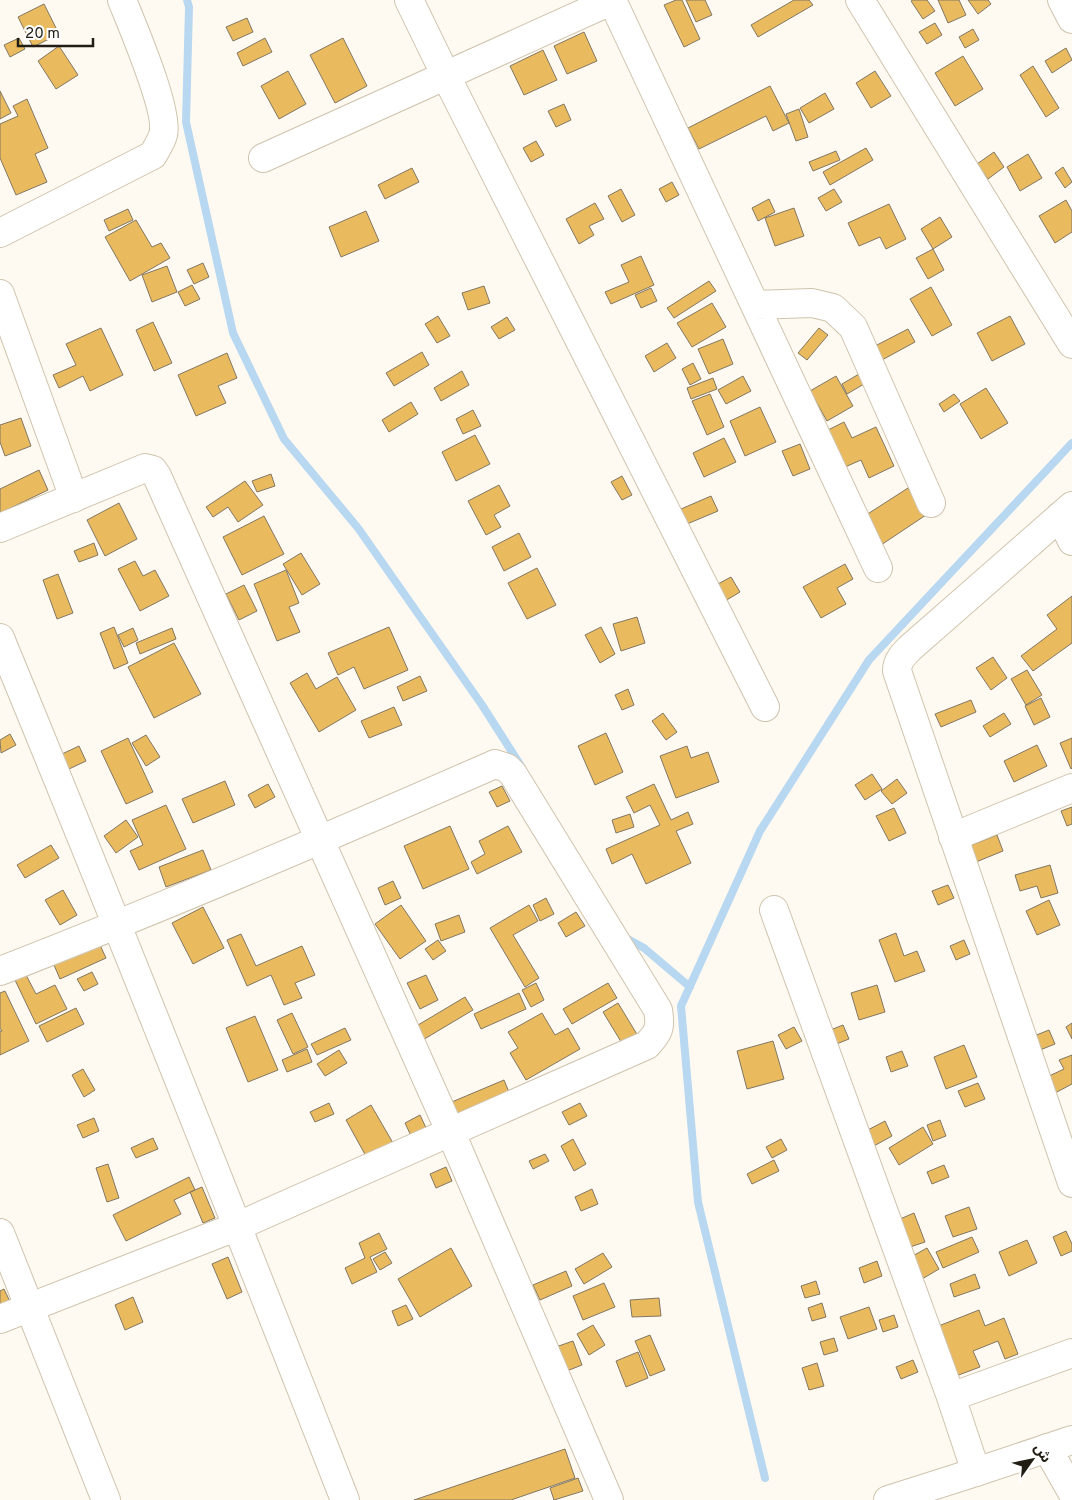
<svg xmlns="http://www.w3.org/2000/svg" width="1072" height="1500" viewBox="0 0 1072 1500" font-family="Overpass,'Noto Sans Arabic',sans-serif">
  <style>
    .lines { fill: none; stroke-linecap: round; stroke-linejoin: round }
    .stream { stroke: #b8d7f1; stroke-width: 8 }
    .building { fill: #e9bb5e; stroke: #827763 }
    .minor-casing { stroke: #cfc3ac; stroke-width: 30 }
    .secondary-casing { stroke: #cfc3ac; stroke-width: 30 }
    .minor { stroke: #fff; stroke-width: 28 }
    .secondary { stroke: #fff; stroke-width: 28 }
  </style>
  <rect width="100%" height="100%" fill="#fffaf1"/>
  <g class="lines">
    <path class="stream" d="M187,0L189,7L186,122L233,333L284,439L358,528L482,705L521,766
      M624,937L644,948L690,987
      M765,1478L698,1202L681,1006L760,831L869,660L1072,443"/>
  </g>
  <path class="building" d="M676,0H682L700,39L684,47L664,5Z
    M686,0H705L712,15L696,22Z
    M794,0H809L813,5L758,37L751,25Z
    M913,0H927L935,11L923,19L911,1Z
    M938,0H959L966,15L948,23Z
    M968,0H988L991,4L978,14Z
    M44,4L59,34L33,47L18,17Z
    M247,18L253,32L233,41L226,27Z
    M935,23L942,35L927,44L919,32Z
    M973,29L979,40L965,48L959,37Z
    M584,32L597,61L567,74L554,46Z
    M19,38L25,49L10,57L4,45Z
    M265,38L272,52L243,66L237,53Z
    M343,38L367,86L335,103L310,55Z
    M59,46L78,75L56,89L38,61Z
    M1066,48L1072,60L1052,73L1045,61Z
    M543,50L557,80L524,95L510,66Z
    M963,56L983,89L955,106L935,73Z
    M1033,66L1059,108L1046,117L1020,75Z
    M288,71L306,104L279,119L261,86Z
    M875,71L891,96L871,108L856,83Z
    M770,86L789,123L773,131L766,116L699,149L688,128Z
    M0,91L11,113L0,119Z
    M825,93L834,109L809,123L800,108Z
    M27,99L48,148L35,154L47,182L16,195L0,158V124L18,116L13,106Z
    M564,104L571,120L556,127L548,111Z
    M799,109L808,137L796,141L786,114Z
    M536,141L544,155L531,162L523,148Z
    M866,148L873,160L830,185L823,172Z
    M836,151L840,160L813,171L809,162Z
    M994,152L1004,167L988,179L977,164Z
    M1028,154L1042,178L1020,191L1007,167Z
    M1063,167L1072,182L1065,188L1055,173Z
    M412,168L419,182L385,199L378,185Z
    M672,182L679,195L666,202L659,189Z
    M621,189L635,215L622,222L608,196Z
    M834,189L842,202L826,211L818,198Z
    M769,199L775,212L758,221L752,208Z
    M1066,200L1072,211V232L1055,243L1039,216Z
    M595,203L604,219L589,226L594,235L579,244L566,219Z
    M889,204L906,239L886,249L880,237L859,246L848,223Z
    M794,208L804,236L775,246L765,218Z
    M128,209L133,220L109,231L104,220Z
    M366,211L379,241L341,257L329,227Z
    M940,217L952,237L933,249L921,229Z
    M136,220L152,247L161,243L170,258L130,281L105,237Z
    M933,249L944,270L928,279L916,258Z
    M641,256L654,285L611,304L605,292L629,282L621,265Z
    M203,263L209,277L194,284L187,270Z
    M167,266L177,292L152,302L142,275Z
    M709,281L716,291L674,318L667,308Z
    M192,285L200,299L185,306L178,292Z
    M484,286L490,303L468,310L462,293Z
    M931,287L952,325L932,336L910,299Z
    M651,288L657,301L641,308L635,295Z
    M712,303L726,327L692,347L677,323Z
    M438,316L450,336L437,343L425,324Z
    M1010,316L1025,344L992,361L977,333Z
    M507,317L515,330L499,339L491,327Z
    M153,322L172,363L154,371L136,330Z
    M101,328L123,375L90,391L83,376L59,388L53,375L76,365L66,344Z
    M819,328L828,335L807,360L798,353Z
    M908,329L915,342L882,360L875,346Z
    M723,339L733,364L709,374L698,349Z
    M667,343L676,358L654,372L645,356Z
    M422,352L429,365L394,386L386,373Z
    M227,353L237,378L218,386L226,403L196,416L178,375Z
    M693,363L701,379L690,385L682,369Z
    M462,371L469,385L441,401L434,388Z
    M859,374L864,384L847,394L842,384Z
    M743,376L751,391L726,404L718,390Z
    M836,376L853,406L827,421L810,391Z
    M713,378L717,389L691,399L687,388Z
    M986,388L1008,423L981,439L960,404Z
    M710,394L724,427L707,435L692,401Z
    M954,394L960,401L944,412L939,404Z
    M411,402L418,414L389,432L382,420Z
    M760,407L776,442L745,456L730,421Z
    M473,410L481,426L463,434L456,419Z
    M21,418L31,446L5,456L0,442V425Z
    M844,422L852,438L876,427L894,466L869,478L861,460L845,467L828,430Z
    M475,435L490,464L456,481L442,452Z
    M724,438L736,462L704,477L693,453Z
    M800,444L810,469L793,476L782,451Z
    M39,470L48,490L0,513V489Z
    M271,474L275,486L257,492L252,481Z
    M622,476L632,495L622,500L611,482Z
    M245,481L263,505L238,522L228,507L213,517L206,507Z
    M499,485L510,506L494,515L501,527L486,535L468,501Z
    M908,488L926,515L881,545L863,517Z
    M711,496L718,511L687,524L681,509Z
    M119,503L137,539L105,556L87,520Z
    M264,516L284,554L242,575L223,537Z
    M519,533L531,557L504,571L492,547Z
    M94,543L98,555L79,562L74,551Z
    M301,553L320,584L302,595L283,564Z
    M135,561L143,576L155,570L169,596L140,611L118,569Z
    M845,564L853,579L837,588L846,604L821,618L803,587Z
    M537,568L556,605L527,619L508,583Z
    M286,570L299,603L289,607L300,632L277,641L254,584Z
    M58,574L73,613L57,619L43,580Z
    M731,577L740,592L725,601L716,585Z
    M244,585L257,611L239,620L226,594Z
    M1072,596V643L1033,671L1021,656L1057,629L1047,615Z
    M637,617L645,643L621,651L613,624Z
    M114,627L128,663L114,669L100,633Z
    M389,627L408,670L364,689L354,667L338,675L328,653Z
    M601,627L615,654L600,663L585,635Z
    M133,628L138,640L124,647L118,635Z
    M172,628L176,639L140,654L136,643Z
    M174,643L201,694L154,718L128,667Z
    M993,657L1007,678L991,690L976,668Z
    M1027,670L1042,695L1026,705L1011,679Z
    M307,673L316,689L337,677L356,710L319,732L290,683Z
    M420,676L427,691L403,701L397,687Z
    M628,689L634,705L622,710L615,695Z
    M1041,698L1050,717L1034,725L1025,706Z
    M971,700L976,712L941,727L935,714Z
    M394,707L402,725L369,738L361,721Z
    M663,713L677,732L666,740L652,721Z
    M1004,713L1011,724L990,737L983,726Z
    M606,733L623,772L595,785L578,746Z
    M10,734L16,745L1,753L0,740Z
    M146,735L160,757L146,766L132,743Z
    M128,738L153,792L126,804L101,751Z
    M1072,738V768L1071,769L1060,743Z
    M1037,745L1047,766L1014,782L1004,761Z
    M79,746L86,761L69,769L62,754Z
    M687,746L691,758L708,752L719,782L676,798L660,756Z
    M872,774L882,789L865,800L855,785Z
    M897,779L907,793L892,804L881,791Z
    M225,781L235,805L193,823L182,799Z
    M268,784L275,797L255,808L248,795Z
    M654,784L671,820L688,812L693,824L676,831L691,863L646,884L632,854L612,864L606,849L660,825L650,805L634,813L626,797Z
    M502,786L510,801L497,807L489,792Z
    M166,805L186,849L139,870L130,851L143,845L132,820Z
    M1072,807V824L1067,826L1061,811Z
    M894,808L906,833L889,841L876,816Z
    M630,814L634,827L616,833L612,820Z
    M126,820L138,837L116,853L104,836Z
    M450,826L469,869L423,889L404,846Z
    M508,826L522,852L477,874L471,862L485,854L479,841Z
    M997,835L1003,851L976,862L969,846Z
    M51,845L59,858L25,878L17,865Z
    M203,850L211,870L166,887L159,867Z
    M1050,865L1058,893L1041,898L1037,886L1020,891L1015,875Z
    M393,881L401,898L385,905L378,888Z
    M948,885L954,898L938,905L932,891Z
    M63,890L77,915L60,925L45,900Z
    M546,898L554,914L540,921L533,905Z
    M1049,900L1060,925L1037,935L1026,911Z
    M401,905L426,941L400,959L375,924Z
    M529,905L538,921L513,935L539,978L525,987L490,928Z
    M203,907L224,948L193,964L172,923Z
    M576,912L585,926L566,937L558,923Z
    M459,915L465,932L441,941L435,924Z
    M896,933L904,956L917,951L925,971L895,982L879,940Z
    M241,934L256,966L302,946L315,975L295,983L302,998L284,1005L271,975L247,986L227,940Z
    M438,940L446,951L433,960L425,949Z
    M964,940L970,954L956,960L950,946Z
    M100,945L106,958L60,979L54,965Z
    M92,972L98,984L84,991L77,979Z
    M26,975L36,994L55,985L67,1009L36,1024L15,980Z
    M426,975L438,1000L420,1009L407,983Z
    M536,983L544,1000L531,1007L522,990Z
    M608,983L617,998L572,1024L563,1009Z
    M877,985L885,1012L859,1020L851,993Z
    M5,991L29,1041L0,1055V1031H2L0,1028V993Z
    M519,993L526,1009L481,1029L474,1014Z
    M465,997L473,1010L421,1041L413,1028Z
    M618,1003L638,1036L623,1045L603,1012Z
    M76,1008L84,1024L47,1042L39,1026Z
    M292,1013L308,1047L293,1054L277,1020Z
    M542,1013L555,1035L568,1028L580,1049L526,1080L510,1053L518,1048L508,1032Z
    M255,1016L278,1070L248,1082L226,1028Z
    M1072,1023V1039L1066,1027Z
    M843,1025L849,1039L834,1045L828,1031Z
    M794,1027L802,1041L786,1049L778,1035Z
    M345,1028L351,1040L317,1055L311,1044Z
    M1049,1030L1055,1044L1040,1050L1034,1036Z
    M773,1041L784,1079L747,1089L737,1051Z
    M964,1045L977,1077L946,1089L934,1057Z
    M307,1049L312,1062L287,1072L282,1060Z
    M339,1050L347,1063L325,1076L317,1064Z
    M902,1051L908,1066L891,1072L886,1057Z
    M1072,1055V1084L1055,1093L1047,1077L1064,1069L1059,1060Z
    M83,1069L95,1090L84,1097L72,1075Z
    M504,1080L511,1097L454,1121L447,1104Z
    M978,1083L985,1099L965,1107L958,1091Z
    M329,1103L334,1114L315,1122L310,1112Z
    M580,1103L587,1116L569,1125L562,1112Z
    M371,1105L393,1143L367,1158L346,1120Z
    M420,1115L427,1130L412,1138L405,1123Z
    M94,1118L99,1131L83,1138L77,1125Z
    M940,1120L946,1136L933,1141L927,1125Z
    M885,1121L892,1136L872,1147L864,1132Z
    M923,1127L933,1144L899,1165L889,1148Z
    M153,1138L158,1149L136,1158L131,1148Z
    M573,1139L586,1164L574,1171L561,1146Z
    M781,1139L787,1150L772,1158L766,1147Z
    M545,1154L549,1161L533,1169L529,1161Z
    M774,1160L779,1171L752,1184L747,1174Z
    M108,1164L119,1198L107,1202L96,1168Z
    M944,1165L949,1177L932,1184L927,1172Z
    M446,1167L452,1181L436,1188L430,1174Z
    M189,1177L195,1190L174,1200L181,1214L126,1241L113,1215Z
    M202,1187L215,1218L203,1223L190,1192Z
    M592,1189L598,1204L581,1211L575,1197Z
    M969,1207L977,1229L953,1237L945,1216Z
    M914,1213L925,1242L910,1247L900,1219Z
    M1066,1231L1072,1244V1251L1061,1256L1053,1237Z
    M379,1233L387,1249L370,1257L377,1272L352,1284L345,1268L365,1258L359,1243Z
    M972,1237L979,1252L943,1268L936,1252Z
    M1027,1240L1037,1263L1009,1276L999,1252Z
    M451,1248L472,1286L420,1317L398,1279Z
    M927,1248L939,1269L922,1279L909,1258Z
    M385,1252L392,1263L380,1270L373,1259Z
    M603,1253L612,1267L584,1284L575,1269Z
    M228,1257L242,1292L227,1299L212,1264Z
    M877,1261L882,1276L864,1283L859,1268Z
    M566,1271L572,1286L540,1300L533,1285Z
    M975,1274L980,1288L954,1297L950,1284Z
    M816,1281L820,1294L805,1298L801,1286Z
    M604,1283L615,1307L583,1320L573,1296Z
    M4,1289L14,1310L0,1317V1291Z
    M133,1297L143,1322L125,1330L115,1305Z
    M659,1298L661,1316L632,1317L630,1300Z
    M822,1303L826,1317L812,1321L808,1308Z
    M406,1305L413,1319L398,1326L392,1311Z
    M869,1307L877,1329L848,1339L840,1317Z
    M979,1310L985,1326L1004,1318L1018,1354L1005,1359L998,1341L973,1351L980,1367L956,1376L936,1327Z
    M894,1315L898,1327L883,1332L879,1320Z
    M593,1325L605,1345L589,1355L577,1334Z
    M650,1335L665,1370L650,1376L635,1341Z
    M834,1338L838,1351L824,1355L820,1342Z
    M573,1341L582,1365L559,1374L550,1349Z
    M638,1352L648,1378L626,1387L616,1361Z
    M913,1360L918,1372L901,1379L896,1367Z
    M817,1363L824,1386L809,1390L802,1368Z
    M565,1449L575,1478L511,1500H414Z
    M578,1478L583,1491L554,1500L550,1488Z"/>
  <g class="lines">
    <g class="minor-casing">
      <path id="minor" d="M409,0L446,76L765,707
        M612,0L878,568
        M860,0L1072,344
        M1062,0L1072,19
        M263,158L613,0
        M0,233L153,155C156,149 161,142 163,135C170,113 132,25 122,0
        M0,294L74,498
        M755,305L812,303L833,308L853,327L931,503
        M1072,506L910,648C903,655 897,661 897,671L1072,1183
        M1060,516L1072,541
        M0,528L145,468L153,470L157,476L451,1133L609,1500
        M0,638C118,924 232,1212 345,1500
        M953,837L1072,788
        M774,910L951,1397L976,1472
        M0,971C167,906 331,836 495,764L507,768L513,774L658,1010C661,1028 659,1032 647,1045L238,1226L0,1319
        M0,1233L106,1500
        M951,1397L1072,1353
        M1047,1448L1072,1492"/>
    </g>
    <g class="secondary-casing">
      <path id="secondary" d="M888,1500L976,1472L1072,1440"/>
    </g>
    <use href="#minor" class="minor"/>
    <use href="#secondary" class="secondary"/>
  </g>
  <g transform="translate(1032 1460) rotate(57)" stroke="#ffffff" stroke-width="4" paint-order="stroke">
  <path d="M0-4L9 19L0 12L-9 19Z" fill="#211d14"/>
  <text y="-8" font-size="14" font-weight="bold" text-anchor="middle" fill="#211d14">ش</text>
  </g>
  <path d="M18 38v8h75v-8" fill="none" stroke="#211d14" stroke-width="2.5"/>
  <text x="25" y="38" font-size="15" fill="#211d14" stroke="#ffffff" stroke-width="4" paint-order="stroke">20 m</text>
</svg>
